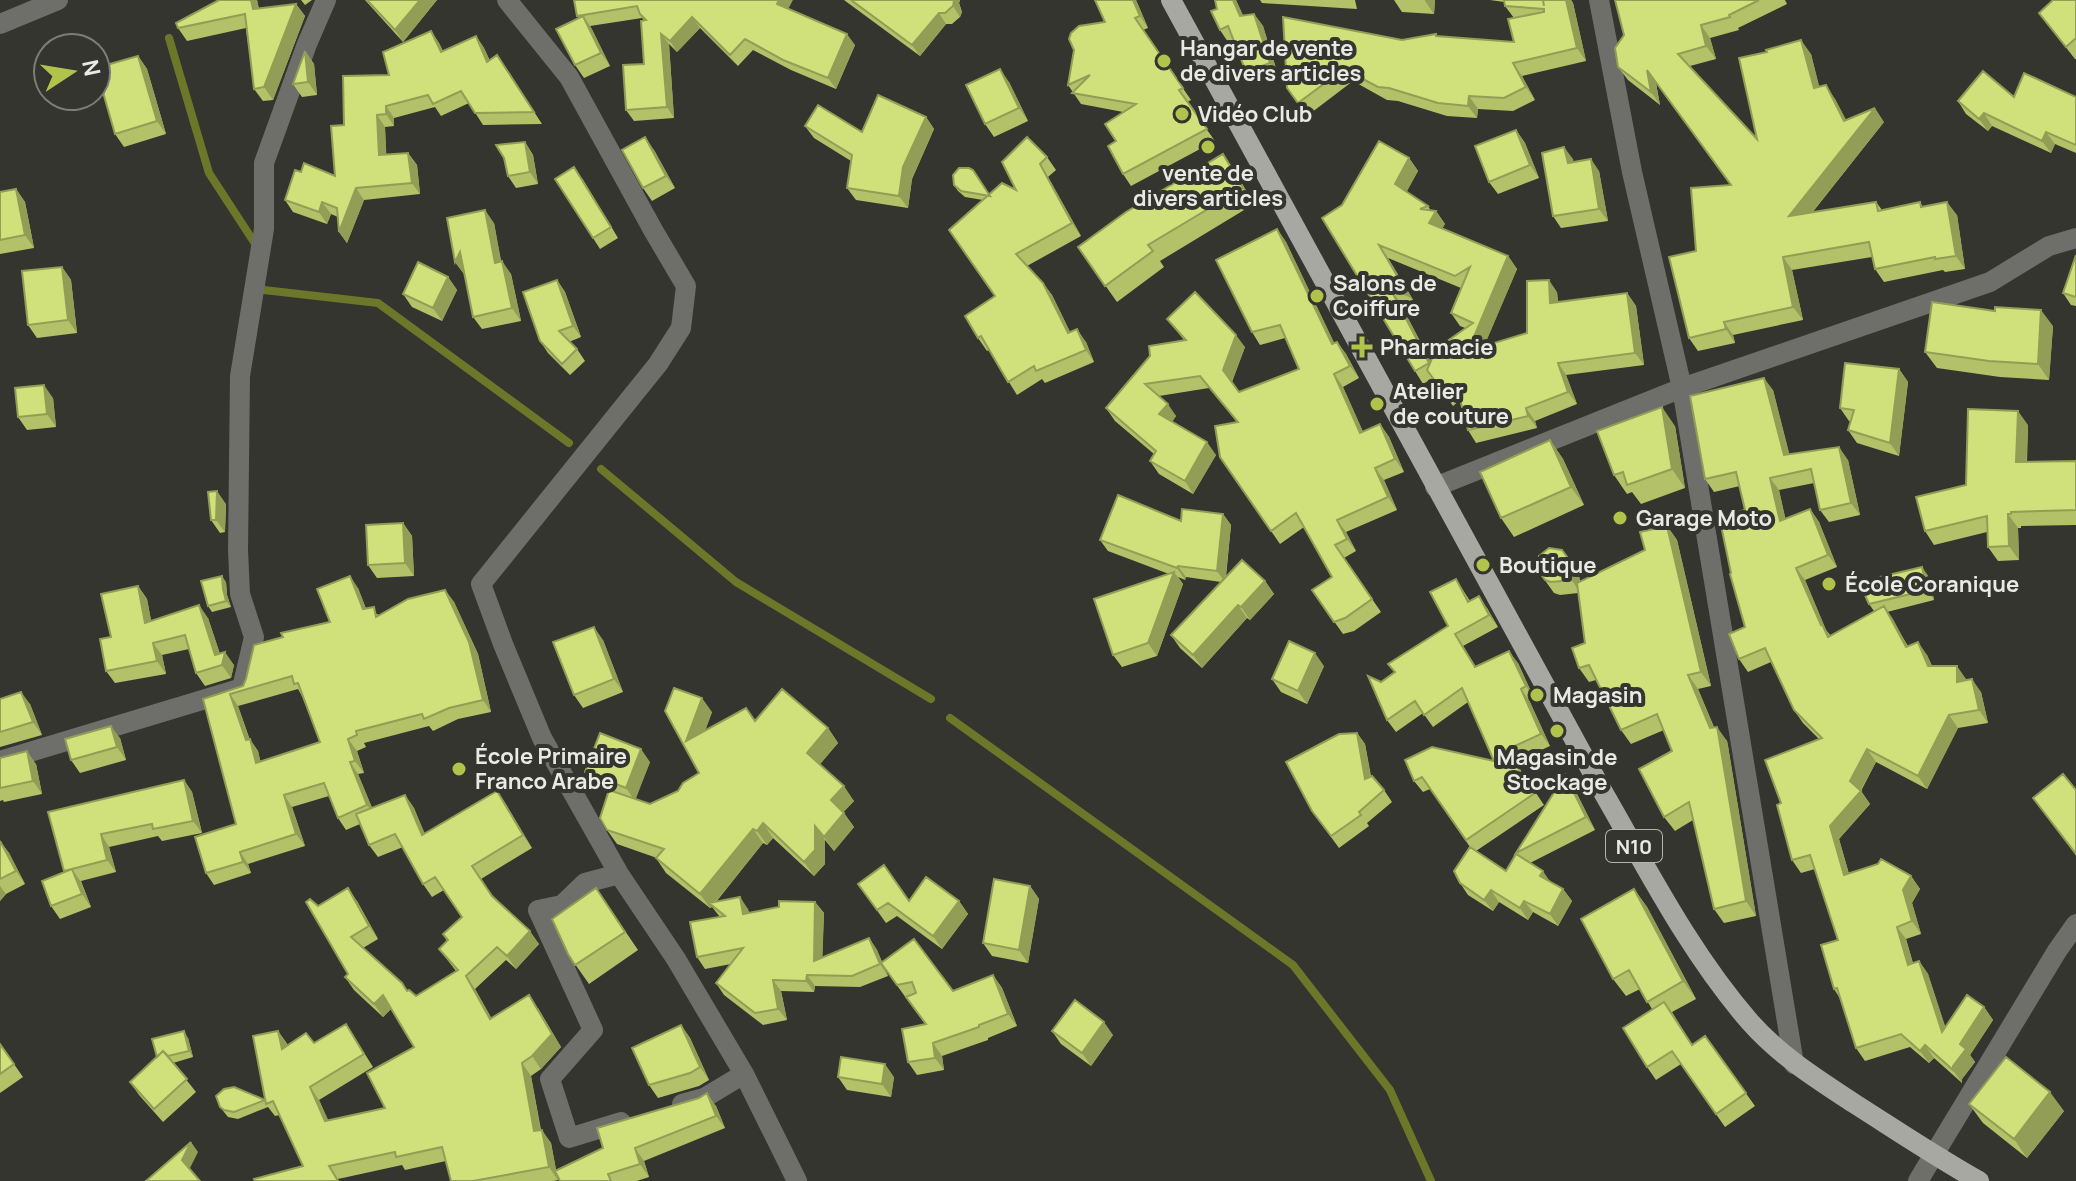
<svg xmlns="http://www.w3.org/2000/svg" width="2076" height="1181" viewBox="0 0 2076 1181" font-family="Manrope,sans-serif">
  <style>
    .lines { fill: none; stroke-linecap: round; stroke-linejoin: round }
    .stream { stroke: #6d7729; stroke-width: 8 }
    .minor { stroke: #6e6f6b; stroke-width: 20 }
    .major { stroke: #a7a8a1; stroke-width: 20 }
    .wall { fill: #b3c169; fill-rule: evenodd }
    .shaded-wall { fill: #929d55 }
    .building { fill: #d0e07a; stroke: #929d55; stroke-width: 2; fill-rule: evenodd }
    .poi-dot { fill: #b2c34c; stroke: #33352e; stroke-width: 3 }
    .labels { text-anchor: middle; dominant-baseline: central; stroke-width: 8; stroke-linejoin: round; paint-order: stroke }
    .shield { fill: #33352e; stroke: #b2b4af; stroke-width: 2 }
    .shield-label { font-size: 20px; font-weight: bold; fill: #e9eae6 }
    .poi-label { font-size: 22px; font-weight: bold; fill: #e9eae6; stroke: #33352e; text-anchor: start }
  </style>
  <rect width="100%" height="100%" fill="#33352e"/>
  <g class="lines">
    <path class="stream" d="M169,38L209,173L256,245V249
      M255,287V289L378,303L569,443
      M601,469L736,582L931,699
      M950,718L1293,965L1390,1090L1431,1181"/>
    <path class="minor" d="M507,0L569,77L653,230L686,286L681,328L658,364L481,584L503,644L542,738L619,874L676,959L744,1074L797,1181
      M1599,0L1632,172L1682,388L1794,1064
      M0,24L58,0
      M1435,487L1682,388L1990,282L2049,246L2076,238
      M0,761L242,688L254,637L240,594L238,550L240,376L264,229V163L307,44L326,0
      M619,874L585,883L562,905L538,910L593,1030L550,1079L569,1138L621,1122
      M682,1104L704,1098L744,1074
      M1918,1181L2057,951L2076,924"/>
    <path class="major" d="M1171,0L1603,792C1648,870 1690,953 1750,1022C1780,1056 1817,1079 1855,1104C1896,1130 1936,1157 1979,1181"/>
  </g>
  <path class="wall" d="M219,0H257L259,9L296,4L305,16L273,100L263,101L254,89L246,28L187,41L178,28Z
    M301,0H312L305,5Z
    M365,0H437L403,42Z
    M574,0L788,9L855,45L836,89L791,70L753,50L738,66L700,28L677,52L669,44L674,118L634,121L626,110L644,64V20L642,18L590,26L610,66L584,78L575,65L579,18L577,16Z
    M844,0H960L959,3L962,12L960,17L952,24H946L920,56Z
    M1095,0H1136L1148,28L1143,30L1191,100L1187,102L1215,141L1131,186L1123,174L1116,141L1123,112L1081,104L1068,85L1105,22Z
    M1215,0H1236L1243,16L1254,14L1263,26L1278,75L1255,84L1246,72L1233,40L1228,42L1220,30Z
    M1260,0H1355L1357,9L1262,3Z
    M1394,0H1435L1434,14L1402,12Z
    M1490,0H1571L1573,3L1586,61L1522,76L1535,100L1513,111L1478,109L1477,118L1447,116L1398,101L1387,100L1353,81L1307,116L1287,88L1402,40L1438,36L1514,42V18L1505,6L1504,2Z
    M1615,0H1785L1787,4L1738,28L1739,30L1710,38L1716,59L1690,66L1757,139L1811,54L1819,87L1835,99L1846,120L1884,122L1812,213L1876,202L1882,210L1920,202L1922,206L1957,215L1965,269L1945,272L1943,270L1884,282L1875,269L1872,257L1792,270L1803,320L1733,335L1735,343L1698,351L1689,338L1696,251L1731,185L1656,83L1660,105L1628,80L1618,67L1624,35Z
    M2076,0V59H2075L2039,13Z
    M431,31L439,43L443,51L476,36L484,48L490,61L497,55L542,124L483,125L469,103L441,116L435,107L394,118V126L385,127L386,155L408,153L417,165L420,194L364,200L347,243L339,232L338,217L331,214L327,224L293,212L285,200L301,172L335,176L344,125Z
    M305,51L314,64L317,95L302,97L293,84Z
    M138,56L147,69L166,134L124,147L115,134Z
    M1009,82L1028,121L994,137L985,124Z
    M2014,97H2076V153L2055,144L2051,153L1992,126L1988,131L1966,114L1958,101Z
    M926,117L934,129L912,179L908,208L856,200L847,188L851,161L814,138L805,126L862,132Z
    M1516,130L1525,143L1539,178L1498,194L1489,182Z
    M525,142L533,155L538,184L516,188L508,176Z
    M1564,147L1573,162L1599,171L1608,221L1561,228L1553,216Z
    M654,150L675,188L652,201L643,188Z
    M1223,154L1234,170L1254,204L1160,261L1164,267L1117,302L1078,247Z
    M1047,157L1056,170L1048,177L1081,236L1027,266L1043,283L1052,295L1070,332L1086,342L1094,362L1045,383L1042,379L1017,395L989,350L987,351L978,338L995,296L983,200L965,197L958,191L954,185L989,195L1016,190Z
    M1409,158L1418,171L1406,192L1428,206L1431,211H1436L1445,224L1442,228L1508,256L1517,269L1484,346L1527,333L1557,292L1558,302L1627,293L1636,306L1644,365L1566,375L1577,404L1535,421L1537,428L1476,443L1468,430L1460,400L1453,406L1433,378L1423,384L1415,371L1342,205ZM1388,258L1461,288L1451,313L1460,326L1465,328L1431,362L1399,301L1418,308Z
    M582,178L618,238L600,249L593,238Z
    M16,189L25,202L34,248L0,254V192Z
    M494,223L501,262L511,274L521,321L482,329L473,317L464,274L455,262Z
    M1277,229L1286,242L1334,343L1337,342L1346,354L1359,378L1343,387L1363,432L1380,424L1389,437L1404,472L1384,480L1397,510L1346,532L1356,551L1344,558L1381,612L1354,631L1343,634L1312,590L1332,577L1304,527L1280,544L1220,457L1237,422L1209,388L1159,396L1176,416L1172,422L1216,455L1193,494L1159,474L1150,461L1154,454L1115,421L1106,408L1184,340L1167,319L1245,347L1232,382L1239,392L1299,369L1285,338L1260,345L1252,332Z
    M2076,255V306L2071,305L2063,293Z
    M62,267L71,280L77,333L37,338L28,325Z
    M448,277L457,290L442,321L412,307L403,294Z
    M557,280L565,292L581,337L569,342L577,349L585,361L570,375L548,353L540,341Z
    M2053,326L2049,380L2000,377L1937,368L1925,352Z
    M1899,369L1908,382L1899,456L1857,443L1848,430L1851,421H1849L1840,408Z
    M1773,390L1789,454L1848,460L1860,515L1829,522L1820,510L1814,483L1779,490L1785,518L1810,509L1819,522L1837,567L1805,580L1826,630L1831,636L1874,611L1869,604L1929,577L1934,600L1887,612L1908,646L1927,655L1932,666L1966,679V681L1981,692L1988,723L1958,728L1927,789L1876,762L1861,791L1870,804L1839,839L1849,874L1911,876L1920,889L1912,903L1921,934L1906,939L1913,963L1919,961L1928,974L1945,1027L1984,1007L1993,1020L1970,1055L1975,1062L1962,1079V1083L1934,1058L1929,1063L1910,1047L1865,1061L1856,1048L1841,1000L1834,989L1838,940L1815,869L1801,873L1792,860L1781,803L1819,739L1803,723L1794,710L1771,662L1748,672L1739,659L1745,627L1731,573L1745,510L1740,486L1714,492L1705,479Z
    M53,398L56,427L27,430L18,417Z
    M2028,425L2027,462L2076,461V525L2021,526V528H2018L2019,560L1998,561L1988,547L1987,532L1934,545L1925,531L1966,485Z
    M1675,426L1685,488L1641,504L1632,492L1627,494L1614,475Z
    M1550,440L1563,459L1584,505L1514,537L1501,518Z
    M226,504L225,532L220,533L211,520Z
    M1223,514L1231,525L1226,577L1265,581L1274,594L1250,620L1247,618L1202,668L1180,648L1171,635L1221,582L1186,577L1185,580L1178,577L1183,584L1157,656L1122,667L1113,655L1169,574L1108,551L1100,540L1181,521Z
    M403,523L412,536L414,576L377,578L368,565Z
    M1667,526L1677,540L1711,686L1698,689L1714,727L1727,741L1728,746L1756,916L1724,923L1714,909L1693,820L1675,831L1664,817L1672,751L1664,730L1631,744L1621,730L1596,680L1589,682L1579,668L1585,643L1578,593L1560,595L1554,593L1537,569L1579,574L1580,582L1645,550Z
    M1456,579L1470,601L1487,608L1498,627L1463,646L1476,667L1518,663L1534,698L1529,700L1550,746L1515,762L1544,805L1476,851L1506,871L1518,855L1516,853L1574,788L1595,830L1530,863L1551,882L1563,889L1572,901L1558,926L1533,912L1528,920L1499,902L1493,911L1468,895L1460,883L1470,847L1430,789L1423,792L1414,781L1405,760L1494,761L1468,702L1433,727L1423,713L1396,732L1387,720L1381,682L1395,672L1448,626Z
    M226,582L227,595L231,607L212,612L208,606Z
    M138,586L147,599L151,621L208,618L220,654L234,665L231,678L205,686L196,673L189,649L162,655L166,674L115,683L106,671L111,637Z
    M358,588L366,609L379,615L445,590L454,602L478,654L491,712L458,719L433,731L429,726L364,743L366,747L357,751L364,773L358,774L372,808L405,795L414,808L424,834L497,791L532,848L481,879L493,897L539,944L516,969L506,960L475,989L491,1018L538,1008L561,1047L541,1069L531,1076L541,1130L551,1143L556,1170L716,1106L725,1128L644,1161L649,1177L637,1181H560L557,1174L558,1180L554,1181H451L446,1161L405,1170L402,1165L338,1179L303,1166L280,1115L275,1116L268,1107L238,1119L228,1117L220,1107L265,1100L278,1031L288,1045L314,1043L346,1024L373,1067L319,1100L328,1120L385,1108L414,1047L391,1009L383,1017L354,990L345,977L348,974L318,906L357,901L378,939L363,948L402,983L407,991L416,996L456,971L439,949L447,941L443,934L462,917L444,890L432,897L423,884L403,847L378,857L369,845L360,824L346,830L338,818L329,796L292,807L305,846L248,864L251,873L214,885L206,873L236,824L203,699L243,686L283,637L330,622ZM298,689L302,696L320,742L260,761L258,751L250,740L238,706Z
    M603,640L623,692L583,708L574,695Z
    M1324,666L1307,704L1281,692L1272,679Z
    M0,699L30,704L42,735L0,747Z
    M665,711L712,712L705,731L755,721L828,728L838,743L819,765L854,801L843,812L854,827L834,851L825,840V864L814,876L773,838L767,845L763,843L716,902L748,909L749,913L815,902L824,913L822,958L869,938L877,950L882,962L953,991L993,975L1002,988L1017,1026L988,1038V1040L942,1056L944,1070L917,1075L908,1062L925,1024L885,969L888,976L860,987L815,986L814,992L781,991L787,1020L763,1025L724,995L716,983L731,964L705,969L697,957L720,917L712,907L710,908L666,873L656,858H657L617,844L607,830L609,791L594,785L585,772L650,762L635,799L650,804L678,791L699,773Z
    M1357,733L1365,744L1371,776L1384,790L1392,802L1367,823L1369,826L1339,848L1312,811Z
    M120,738L126,760L80,773L71,760Z
    M0,758L36,764L42,794L4,802L3,800L0,801Z
    M184,780L192,792L202,833L162,841L158,836L109,847L116,872L81,881L91,907L60,919L51,906L65,872L48,812Z
    M0,841L9,853L25,884L6,894L0,901Z
    M858,884L909,901H959L968,914L942,949L897,916L886,923Z
    M1030,886L1039,899L1028,963L992,956L983,943Z
    M596,888L638,950L589,984L568,954Z
    M1634,889L1647,907L1696,999L1672,1012L1692,1045L1705,1036L1755,1106L1725,1127L1681,1064L1656,1080L1647,1067L1652,1009L1640,989L1626,996L1613,979Z
    M681,1025L690,1038L709,1080L699,1086L658,1098L649,1085Z
    M1052,1031L1113,1035L1091,1066L1061,1044Z
    M188,1038L193,1057L173,1063L196,1092L163,1122L139,1095L130,1082Z
    M0,1044L23,1077L0,1093Z
    M838,1077H894L891,1097L847,1090Z
    M1969,1104L2064,1111L2027,1158L1983,1123Z"/>
  <path class="shaded-wall" d="M251,0H257L262,22L253,9Z
    M420,0H437L403,42L395,30Z
    M779,0H793L785,15L777,4Z
    M954,0H960L959,3L962,12L960,17L953,6Z
    M1133,0H1136L1148,28L1140,16Z
    M1233,0H1236L1249,28L1240,16Z
    M1425,0H1435L1434,14L1425,1Z
    M1566,0H1571L1573,3L1586,61L1577,48Z
    M296,4L305,16L273,100L264,87Z
    M939,13L946,24L920,56L912,45Z
    M1254,14L1263,26L1278,75L1270,63Z
    M583,16L592,29L610,66L601,53Z
    M692,17L700,28L677,52L670,41Z
    M1701,25L1710,38L1716,59L1706,46Z
    M431,31L439,43L449,64L441,52Z
    M661,34L669,44L674,118L667,107Z
    M847,34L855,45L836,89L828,78Z
    M476,36L484,48L496,74L487,62Z
    M1801,40L1811,54L1823,101L1814,88Z
    M305,51L314,64L317,95L308,82Z
    M138,56L147,69L166,134L157,121Z
    M1513,63L1522,76L1535,100L1526,87Z
    M1000,69L1009,82L1028,121L1019,108Z
    M1647,70L1656,83L1660,105L1651,92Z
    M1826,85L1835,99L1853,134L1844,121Z
    M1469,96L1478,109L1477,118L1468,106Z
    M386,106L394,118V126L386,114Z
    M1875,108L1884,122L1798,230L1789,216Z
    M1984,113L1992,126L1988,131L1979,119Z
    M377,115L385,127L387,167L379,155Z
    M926,117L934,129L912,179L908,208L899,196L903,167Z
    M1516,130L1525,143L1539,178L1530,165Z
    M2046,132L2055,144L2051,153L2042,141Z
    M645,137L654,150L675,188L666,176Z
    M525,142L533,155L538,184L530,172Z
    M1564,147L1573,159L1576,175L1568,163Z
    M408,153L417,165L420,194L412,183Z
    M1223,154L1234,170L1254,204L1243,188Z
    M1409,158L1418,171L1404,197L1395,184Z
    M1591,159L1599,171L1608,221L1599,209Z
    M1040,164L1048,177L1081,236L1072,223Z
    M356,188L364,200L347,243L339,232Z
    M16,189L25,202L34,248L25,235Z
    M322,202L331,214L327,224L319,212Z
    M1947,202L1957,215L1965,269L1956,256Z
    M485,210L494,223L504,276L495,263Z
    M1436,211L1445,224L1438,236L1429,223Z
    M1277,229L1286,242L1341,357L1332,344Z
    M1379,245L1388,258L1418,308L1409,296Z
    M460,252L464,274L455,262Z
    M1508,256L1517,269L1477,363L1468,351Z
    M1783,257L1792,270L1803,320L1793,307Z
    M502,261L511,274L521,321L512,308Z
    M62,267L71,280L77,333L68,320Z
    M448,277L457,290L442,321L433,308Z
    M557,280L565,292L581,337L573,326Z
    M1549,280L1557,292L1559,315L1550,303Z
    M1043,283L1052,295L1077,346L1068,333Z
    M1390,288L1399,301L1438,376L1429,363Z
    M1627,293L1636,306L1644,365L1635,353Z
    M2041,310L2053,326L2049,380L2038,364Z
    M1724,322L1733,335L1735,343L1726,329Z
    M1077,329L1086,342L1094,362L1086,350Z
    M1236,335L1245,347L1231,383L1223,370Z
    M1337,342L1346,354L1359,378L1350,366Z
    M1558,363L1566,375L1577,404L1568,392Z
    M1899,369L1908,382L1899,456L1890,443Z
    M1334,374L1343,387L1369,445L1360,433Z
    M1764,378L1773,390L1793,468L1784,455Z
    M44,385L53,398L56,427L47,414Z
    M1168,404L1176,416L1168,427L1159,414Z
    M1662,407L1675,426L1685,488L1672,469Z
    M1526,408L1535,421L1537,428L1528,416Z
    M2018,411L2028,425L2026,476L2016,462Z
    M1380,424L1389,437L1404,472L1395,459Z
    M1550,440L1563,459L1584,505L1571,487Z
    M1207,442L1216,455L1193,494L1185,481Z
    M1839,447L1848,460L1860,515L1851,503Z
    M1375,468L1384,480L1397,510L1388,497Z
    M1770,478L1779,490L1789,534L1780,521Z
    M217,491L226,504L225,532L216,520Z
    M1810,509L1819,522L1837,567L1828,555Z
    M1223,514L1231,525L1225,582L1217,571Z
    M2008,514L2018,528L2019,560L2009,546Z
    M1337,520L1346,532L1356,551L1347,539Z
    M403,523L412,536L414,576L405,563Z
    M1667,526L1677,540L1711,686L1701,672Z
    M1570,561L1579,574L1580,593L1572,580Z
    M1178,566L1186,577L1185,580L1177,568Z
    M1922,567L1929,577L1934,600L1927,590Z
    M1796,568L1805,580L1826,630L1838,650L1821,625Z
    M1174,572L1183,584L1157,656L1148,643Z
    M222,576L226,582L227,595L231,607L226,601L223,589Z
    M350,576L358,588L371,621L363,609Z
    M1265,581L1274,594L1250,620L1241,607Z
    M138,586L147,599L154,635L145,623Z
    M445,590L454,602L478,654L491,712L483,700Z
    M1479,596L1487,608L1498,627L1489,615Z
    M199,605L208,618L223,663L225,652L234,665L231,678L215,655Z
    M1238,605L1247,618L1202,668L1193,655Z
    M1884,606L1893,619L1915,660L1906,647Z
    M594,627L603,640L623,692L614,679Z
    M1918,642L1927,655L1938,679L1928,666Z
    M153,643L162,655L166,674L157,661Z
    M1509,651L1518,663L1534,698L1526,686Z
    M1315,653L1324,666L1307,704L1298,691Z
    M1957,666L1966,679V695L1957,682Z
    M1688,675L1698,689L1720,743L1710,728Z
    M1972,679L1981,692L1988,723L1979,710Z
    M1521,689L1529,700L1550,746L1541,734Z
    M21,692L30,704L42,735L33,722Z
    M230,694L238,706L250,741V739L258,751L264,775L256,763L246,740Z
    M702,698L712,712L696,755L686,741Z
    M1949,715L1958,728L1927,789L1918,776Z
    M111,726L120,738L126,760L117,747Z
    M1717,727L1727,741L1728,746L1756,916L1746,901Z
    M828,728L838,743L817,768L807,753Z
    M1357,733L1365,744L1373,791L1365,779Z
    M348,739L357,751L364,773L355,761Z
    M641,749L650,762L635,801L626,788Z
    M1867,749L1876,762L1859,793L1861,791L1870,804L1839,839L1853,888L1844,875L1830,826L1850,781Z
    M27,751L36,764L42,794L33,781Z
    M350,762L358,774L376,817L367,805Z
    M1565,775L1574,788L1595,830L1586,817Z
    M184,780L192,792L202,833L193,821Z
    M844,786L854,801L841,815L831,800Z
    M497,791L506,804L532,848L523,835Z
    M284,795L292,807L305,846L296,834Z
    M405,795L414,808L431,848L422,835Z
    M844,813L854,827L834,851L824,837Z
    M763,823L773,838L767,845L757,831Z
    M815,826L825,840V864L814,876L804,862Z
    M753,829L763,843L712,906L709,903L712,907L710,908L700,894Z
    M101,834L109,847L116,872L107,860Z
    M0,841L9,853L25,884L16,871Z
    M240,852L248,864L251,873L243,862Z
    M72,869L81,882L91,907L82,894Z
    M1543,871L1551,883L1540,876Z
    M1911,876L1920,889L1912,903L1921,934L1912,921L1903,890Z
    M0,886L6,894L0,901Z
    M1030,886L1039,899L1028,963L1019,950Z
    M348,888L357,901L378,939L369,926Z
    M1563,889L1572,901L1558,926L1550,914Z
    M1634,889L1647,907L1696,999L1683,981Z
    M1491,890L1499,902L1493,911L1484,900Z
    M740,897L748,909L751,925L743,914Z
    M959,901L968,914L942,949L933,936Z
    M1524,901L1533,912L1528,920L1520,908Z
    M815,902L824,913L822,973L814,961Z
    M1897,927L1906,939L1917,978L1908,965Z
    M530,931L539,944L516,969L507,956Z
    M869,938L877,950L888,976L880,964Z
    M1919,961L1928,974L1951,1044L1942,1032Z
    M807,975L815,986L814,992L806,981Z
    M993,975L1002,988L1017,1026L1008,1014Z
    M466,976L475,989L499,1031L490,1019Z
    M773,980L781,991L787,1020L778,1009Z
    M383,995L392,1008L383,1017L374,1004Z
    M529,995L561,1047L541,1069L532,1056Z
    M1984,1007L1993,1020L1970,1055L1975,1062L1962,1079V1083L1953,1070V1066L1960,1044Z
    M1104,1022L1113,1035L1091,1066L1082,1053Z
    M681,1025L690,1038L709,1080L700,1067Z
    M184,1031L188,1038L193,1057L189,1051Z
    M278,1031L287,1044L291,1062L282,1049Z
    M933,1043L942,1056L944,1070L935,1058Z
    M1925,1045L1934,1058L1929,1063L1920,1051Z
    M522,1063L531,1076L543,1144L534,1131Z
    M885,1064L894,1077L891,1097L882,1084Z
    M310,1087L319,1100L334,1134L325,1121Z
    M2050,1092L2064,1111L2027,1158L2014,1139Z
    M707,1093L716,1106L725,1128L716,1116Z
    M542,1130L551,1143L558,1180L549,1167Z
    M191,1142L198,1152L189,1170L182,1160Z
    M635,1148L644,1161L649,1177L640,1164Z"/>
  <path class="building" d="M219,0H251L253,9L296,4L264,87L254,89L245,14L178,28L176,23Z
    M367,0H420L395,30Z
    M574,0H779L777,4L847,34L828,78L783,60L745,39L730,55L692,17L670,41L661,34L667,107L626,110L623,65L644,64L641,21L646,20L640,14L637,6L577,16Z
    M851,0H954V1L953,6L945,13H939L912,45Z
    M1095,0H1133L1140,16L1135,18L1183,88L1179,90L1207,129L1123,174L1108,146L1116,141L1105,124L1136,104L1072,93L1090,75L1068,85L1074,50L1069,39L1071,33L1079,26L1105,22Z
    M1215,0H1233L1240,16L1254,14L1270,63L1246,72L1228,26L1220,30L1211,11L1217,9Z
    M1504,0H1543L1544,6L1543,0H1566L1577,48L1513,63L1526,87L1504,98L1469,96L1468,106L1438,103L1389,88L1378,87L1344,69L1298,103L1287,88L1283,17L1402,40L1436,34V36L1514,42L1508,19L1544,12V9L1505,6Z
    M1615,0H1759L1729,15L1730,17L1701,25L1706,46L1678,54L1757,139L1739,58L1767,52L1766,50L1801,40L1814,88L1826,85L1844,121L1875,108L1789,216L1876,202L1878,211L1920,202L1921,207L1947,202L1956,256L1935,259V257L1875,269L1869,242L1783,257L1793,307L1724,322L1726,329L1689,338L1669,257L1696,251L1691,188L1731,185L1647,70L1651,92L1618,67L1615,48L1624,35Z
    M2053,0H2076V38L2066,47L2039,13Z
    M583,16L601,53L575,65L556,29Z
    M431,31L441,52L476,36L487,62L497,55L534,112L475,113L461,91L433,104L428,95L386,106V114L377,115L379,155L408,153L412,183L356,188L339,232L337,208L322,202L319,212L285,200L295,170L301,172L304,163L335,176L331,126L344,125L343,76L389,75L383,52Z
    M305,51L308,82L293,84Z
    M138,56L157,121L115,134L96,68Z
    M1000,69L1019,108L985,124L966,85Z
    M1983,71L2014,97L2024,73L2076,97V145L2046,132L2042,141L1984,113L1979,119L1958,101Z
    M878,95L926,117L903,167L899,196L847,188L852,155L805,126L818,105L862,132Z
    M1516,130L1530,165L1489,182L1475,146Z
    M645,137L666,176L643,188L622,150Z
    M1027,137L1047,157L1040,164L1072,223L1016,254L1043,283L1068,333L1077,329L1086,350L1036,371L1034,366L1008,382L981,336L978,338L965,316L995,296L949,230L1002,183L1016,190L1002,162Z
    M1379,141L1409,158L1395,184L1428,206L1420,209L1436,211L1429,223L1508,256L1468,351L1527,333V281L1549,280L1550,303L1627,293L1635,353L1558,363L1568,392L1526,408L1528,416L1468,430L1456,384L1444,393L1427,370L1436,349L1473,323L1451,313L1470,267L1455,276L1379,245L1409,296L1390,288L1429,363L1415,371L1322,218L1342,205Z
    M525,142L530,172L508,176L504,158L496,145Z
    M1564,147L1568,163L1591,159L1599,209L1553,216L1542,153Z
    M1223,154L1243,188L1148,245L1153,251L1105,286L1078,247L1126,212Z
    M574,167L611,227L593,238L555,179Z
    M959,168H969L973,170L990,196L961,191L954,185L953,175Z
    M16,189L25,235L0,240V192Z
    M485,210L495,263L502,261L512,308L473,317L460,252L455,262L447,218Z
    M1277,229L1332,344L1337,342L1350,366L1334,374L1360,433L1380,424L1395,459L1375,468L1388,497L1337,520L1347,539L1335,545L1372,599L1345,618L1334,622L1312,590L1332,577L1296,513L1271,531L1220,457L1215,426L1238,422L1200,376L1145,384L1168,404L1159,414L1207,442L1185,481L1150,461L1156,451L1106,408L1150,356L1149,346L1186,340L1167,319L1195,292L1236,335L1223,370L1239,392L1299,369L1280,325L1252,332L1216,260Z
    M2076,255V297L2063,293Z
    M418,262L448,277L433,308L403,294Z
    M62,267L68,320L28,325L22,271Z
    M557,280L573,326L559,331L577,349L562,364L540,341L523,292Z
    M1932,302L1995,311V307L2041,310L2038,364L1989,361L1925,352Z
    M1845,363L1899,369L1890,443L1848,430L1854,410L1840,408Z
    M1764,378L1784,455L1839,447L1851,503L1820,510L1811,469L1770,478L1780,521L1810,509L1828,555L1796,568L1821,625L1822,624L1828,637L1884,606L1906,647L1918,642L1928,666H1957V682L1972,679L1979,710L1949,715L1918,776L1867,749L1850,781L1861,791L1830,826L1844,875L1878,864L1881,859L1911,876L1903,890L1912,921L1897,927L1908,965L1919,961L1942,1032L1967,995L1984,1007L1960,1044L1966,1049L1953,1066V1070L1925,1045L1920,1051L1901,1034L1856,1048L1837,988L1834,989L1821,945L1838,940L1810,855L1792,860L1777,805L1781,803L1765,760L1822,738L1794,710L1765,648L1739,659L1729,634L1745,627L1730,574L1731,573L1719,516L1745,510L1736,472L1705,479L1690,396Z
    M44,385L47,414L18,417L15,388Z
    M1662,407L1672,469L1627,485L1623,472L1614,475L1597,431Z
    M1968,409L2018,411L2016,462L2076,461V510L2011,512V514H2008L2009,546L1988,547L1987,516L1925,531L1916,497L1966,485Z
    M1550,440L1571,487L1501,518L1480,472Z
    M217,491L216,520H211L208,492Z
    M1118,495L1181,521L1182,509L1223,514L1217,571L1178,566L1177,568L1100,540Z
    M403,523L405,563L368,565L366,525Z
    M1667,526L1701,672L1688,675L1710,728L1717,727L1718,732L1746,901L1714,909L1689,802L1664,817L1639,769L1672,751L1657,714L1621,730L1589,665L1579,668L1572,648L1585,643L1577,583L1645,550L1640,532Z
    M1549,548L1562,550L1570,561L1572,580L1551,582L1545,580L1537,569L1539,556Z
    M1242,560L1265,581L1241,607L1238,605L1193,655L1171,635Z
    M1922,567L1927,590L1869,604L1859,582Z
    M1174,572L1148,643L1113,655L1094,599Z
    M222,576L223,589L226,601L208,606L201,581Z
    M350,576L363,609L374,607L376,617L408,599L445,590L469,642L483,700L449,708L424,719L422,714L356,731L357,735L348,739L355,761L350,762L367,805L338,818L324,783L284,795L296,834L240,852L243,862L206,873L195,837L236,824L203,699L243,686L246,679L254,645L283,637L281,633L330,622L317,589ZM292,676L294,684L298,683L320,742L256,763L250,739L246,740L230,694Z
    M1456,579L1468,602L1479,596L1489,615L1455,634L1475,667L1509,651L1526,686L1521,689L1541,734L1506,750L1535,793L1466,840L1422,777L1414,781L1405,760L1432,747L1494,761L1462,688L1424,715L1415,701L1387,720L1368,676L1381,682L1395,672L1388,664L1448,626L1430,592Z
    M138,586L145,623L199,605L215,655L225,652L222,665L196,673L185,635L153,643L157,661L106,671L100,639L111,637L101,594Z
    M594,627L614,679L574,695L553,642Z
    M1289,641L1315,653L1298,691L1272,679Z
    M674,688L702,698L686,741L746,708L755,721L782,689L828,728L807,753L844,786L831,800L844,813L824,837L815,826V850L804,862L763,823L757,831L753,829L700,894L656,858L664,849L607,830L600,818L609,790L650,804L678,791L683,783L699,773L665,711Z
    M21,692L33,722L0,732V699Z
    M111,726L117,747L71,760L65,739Z
    M600,733L641,749L626,788L585,772Z
    M1357,733L1365,779L1372,776L1384,790L1359,812L1361,815L1331,836L1312,811L1286,762L1339,734Z
    M27,751L33,781L0,788V758Z
    M2063,774L2076,790V854L2033,798Z
    M1565,775L1586,817L1516,853Z
    M184,780L193,821L153,829L152,824L101,834L107,860L64,871L48,812Z
    M497,791L523,835L472,866L492,896L530,931L507,956L497,947L466,976L490,1019L529,995L552,1034L532,1056L522,1063L534,1131L542,1130L549,1167L473,1181H451L442,1147L396,1157L395,1152L329,1166L338,1181H255L254,1179L303,1166L273,1101L266,1104L253,1036L278,1031L282,1049L306,1033L314,1043L346,1024L364,1054L310,1087L325,1121L385,1108L367,1073L414,1047L383,995L374,1004L345,977L348,974L306,902L310,899L318,906L348,888L369,926L351,937L402,983L407,991L409,990L416,996L458,970L439,949L448,940L443,934L462,917L435,877L423,884L395,834L369,845L356,814L405,795L422,835Z
    M0,841L16,871L0,879Z
    M1470,847L1506,871L1516,854L1543,871L1540,876L1563,889L1550,914L1524,901L1520,908L1491,890L1484,900L1460,883L1454,871Z
    M884,865L909,901L926,877L959,901L933,936L888,903L877,910L858,884Z
    M72,869L82,894L51,906L42,881Z
    M994,879L1030,886L1019,950L983,943Z
    M596,888L625,932L575,965L568,954L552,919Z
    M1634,889L1683,981L1647,1002L1629,970L1613,979L1581,919Z
    M740,897L743,914L779,907V901L815,902L814,961L869,938L880,964L852,976L807,975L806,981L773,980L778,1009L755,1013L716,983L743,948L697,957L690,922L725,916L709,903Z
    M914,939L953,991L993,975L1008,1014L979,1025V1027L933,1043L935,1058L908,1062L902,1029L926,1024L906,997L916,993L912,982L897,985L881,963Z
    M1075,1000L1104,1022L1082,1053L1052,1031Z
    M1664,1002L1692,1045L1705,1036L1746,1093L1716,1114L1672,1051L1647,1067L1623,1028Z
    M681,1025L700,1067L690,1073L649,1085L632,1048Z
    M184,1031L189,1051L168,1056L163,1051L157,1057L152,1039Z
    M0,1044L14,1064L0,1074Z
    M163,1051L187,1079L154,1109L130,1082Z
    M841,1057L885,1064L882,1084L838,1077Z
    M2006,1057L2050,1092L2014,1139L1969,1104Z
    M234,1087L265,1100L234,1112L224,1110L220,1107L216,1096L224,1089Z
    M707,1093L716,1116L635,1148L640,1164L608,1174L611,1181H560L555,1171L603,1148L597,1128L699,1098Z
    M191,1142L182,1160L200,1181H146Z"/>
  <g class="poi-dot">
    <circle cx="1164" cy="61" r="8"/>
    <circle cx="1182" cy="114" r="8"/>
    <circle cx="1208" cy="147" r="8"/>
    <circle cx="1317" cy="296" r="8"/>
    <path d="M1358 335h8v8h8v8h-8v8h-8v-8h-8v-8h8z"/>
    <circle cx="1377" cy="404" r="8"/>
    <circle cx="1620" cy="518" r="8"/>
    <circle cx="1483" cy="565" r="8"/>
    <circle cx="1829" cy="584" r="8"/>
    <circle cx="1537" cy="695" r="8"/>
    <circle cx="1557" cy="731" r="8"/>
    <circle cx="459" cy="769" r="8"/>
  </g>
  <g class="labels">
    <rect class="shield" x="1606" y="830" width="56" height="32" rx="6"/>
    <g class="shield-label">
      <text x="1634" y="846">N10</text>
    </g>
    <g class="poi-label">
      <text x="1180" y="48">Hangar de vente<tspan x="1180" dy="25">de divers articles</tspan></text>
      <text x="1198" y="114">Vidéo Club</text>
      <text x="1208" y="173" text-anchor="middle">vente de<tspan x="1208" dy="25">divers articles</tspan></text>
      <text x="1333" y="283">Salons de<tspan x="1333" dy="25">Coiffure</tspan></text>
      <text x="1380" y="347">Pharmacie</text>
      <text x="1393" y="391">Atelier<tspan x="1393" dy="25">de couture</tspan></text>
      <text x="1636" y="518">Garage Moto</text>
      <text x="1499" y="565">Boutique</text>
      <text x="1845" y="584">École Coranique</text>
      <text x="1553" y="695">Magasin</text>
      <text x="475" y="756">École Primaire<tspan x="475" dy="25">Franco Arabe</tspan></text>
      <text x="1557" y="757" text-anchor="middle">Magasin de<tspan x="1557" dy="25">Stockage</tspan></text>
    </g>
  </g>
  <g transform="translate(72 72) rotate(78)"><circle r="38" fill="#33352e" stroke="#7c7d78" stroke-width="2"/>
  <path d="M0-6L14 30L0 20L-14 30Z" fill="#b2c34c"/>
  <text y="-12" font-size="22" font-weight="bold" text-anchor="middle" fill="#e9eae6">N</text>
  </g>
</svg>
